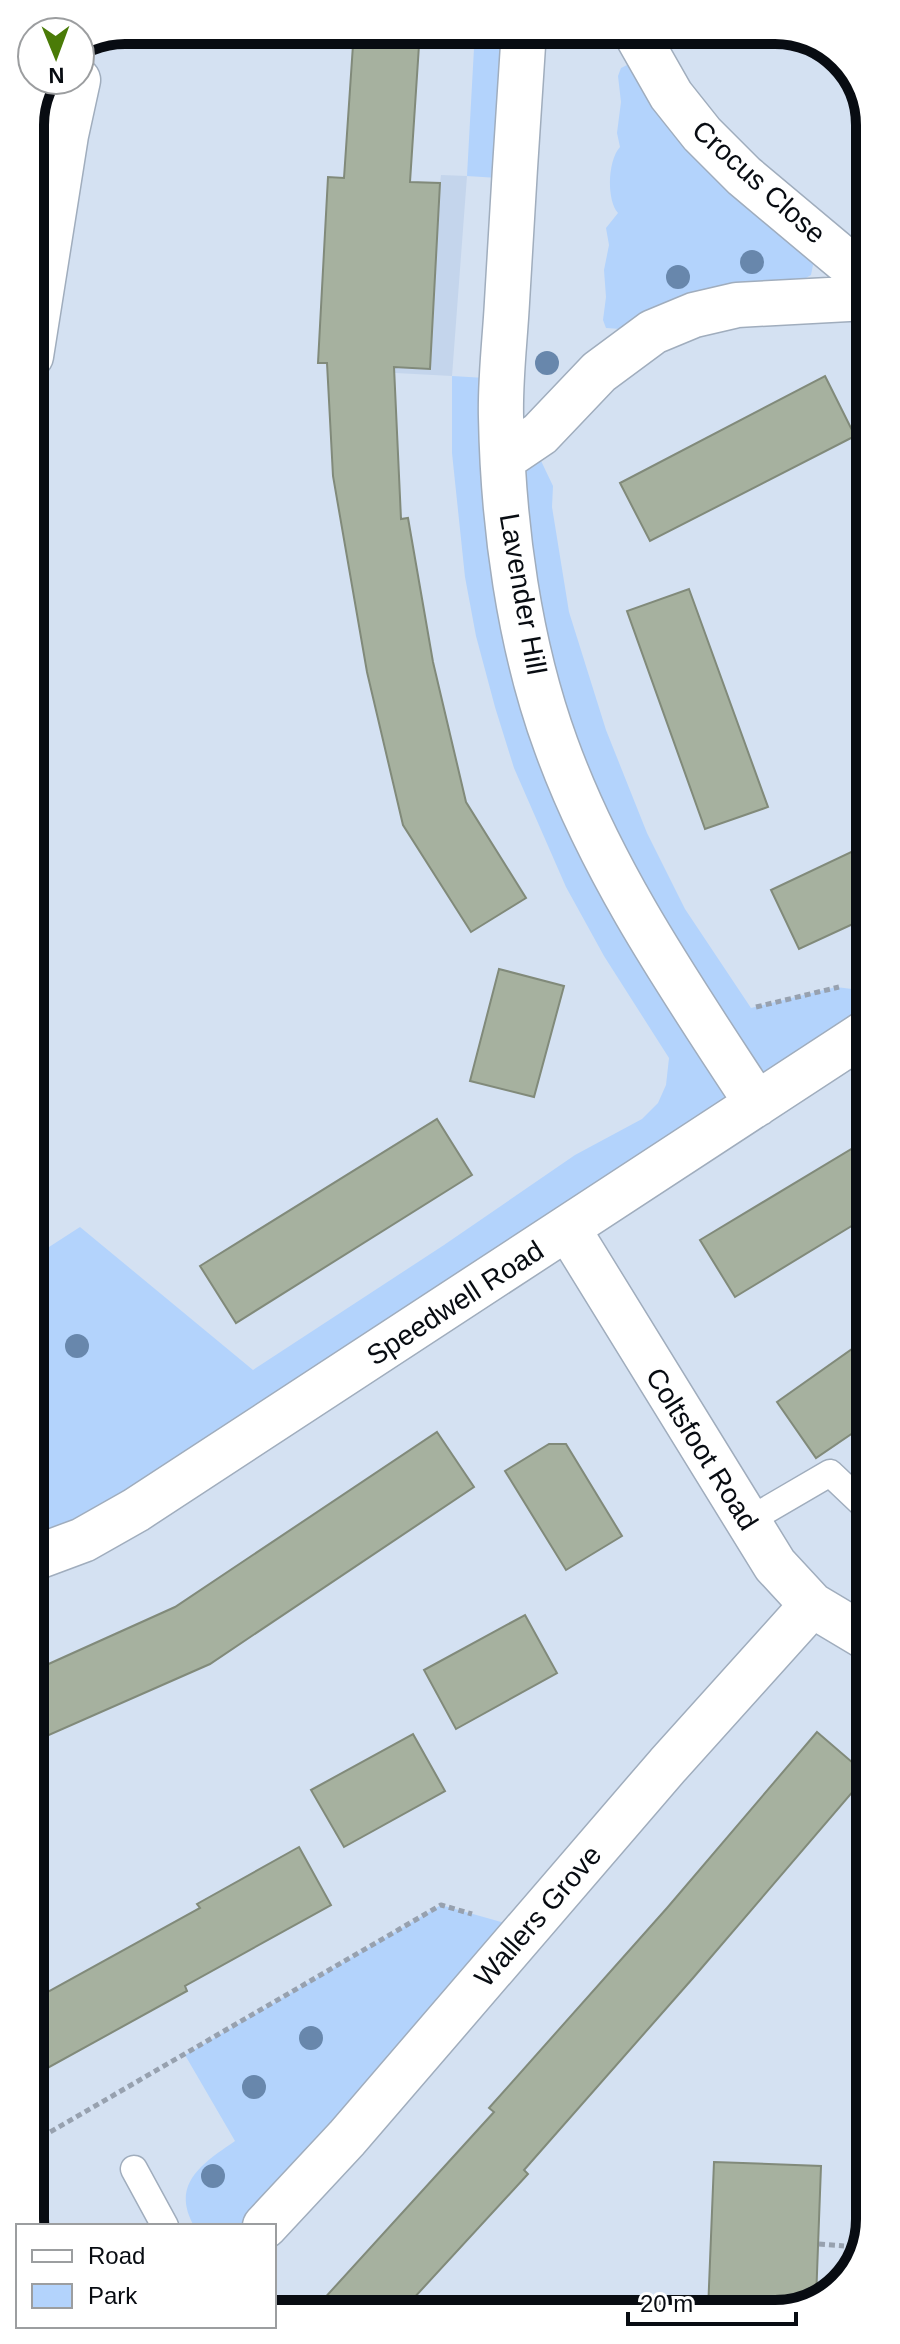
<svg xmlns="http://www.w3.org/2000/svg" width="900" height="2344" viewBox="0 0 900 2344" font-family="Arial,sans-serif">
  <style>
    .built { fill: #c4d5ec }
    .green { fill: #b3d3fc }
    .building { fill: #a6b19f; stroke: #818a7a; stroke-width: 2 }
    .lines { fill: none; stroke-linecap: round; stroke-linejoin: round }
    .lane-casing { stroke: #a0adbd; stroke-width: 29 }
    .street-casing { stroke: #a0adbd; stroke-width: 47 }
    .path { stroke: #97a1af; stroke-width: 5; stroke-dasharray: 6 4; stroke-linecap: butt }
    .lane { stroke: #fff; stroke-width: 26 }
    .street { stroke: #fff; stroke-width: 44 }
    .tree { fill: #6887ac }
    .labels { text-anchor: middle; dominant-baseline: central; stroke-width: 6; stroke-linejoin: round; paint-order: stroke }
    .street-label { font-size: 28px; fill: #080c12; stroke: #fff }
    .rim { fill: none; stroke: #080c12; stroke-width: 10 }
  </style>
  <rect width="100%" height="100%" fill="#d4e1f2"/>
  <path class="built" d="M441,175L467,176L452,376L377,372L388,180L440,183Z"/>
  <path class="green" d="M475,30H524L513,179L467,176Z
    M629,64L812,259L813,265L811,275L799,282L621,329L606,328L603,320L606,297L604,270L609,245L606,228L618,213C606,199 608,160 620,147L617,133L621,102L618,76L621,68Z
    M48,80H78L31,356L30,119Z
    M452,376L502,379L553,486L552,507L569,612L606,730L647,833L685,909L751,1008L836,987L868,991V1031L32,1559V1258L80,1227L253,1370L444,1245L575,1155L642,1119L658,1103L666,1085L669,1058L604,956L566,887L514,768L495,707L476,636L465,577L452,453Z
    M441,1905L526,1929L265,2226H194C170,2184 203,2163 235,2141L185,2055Z"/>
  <path class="building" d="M354,30H420L410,182L440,183L430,369L394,367L401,519L408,518L433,662L466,802L526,898L471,932L403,825L367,672L333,476L327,363H318L328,177L344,178Z
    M825,376L855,436L650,541L620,483Z
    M689,589L768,807L705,829L627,611Z
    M868,844V917L799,949L771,890Z
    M499,969L564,986L534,1097L470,1081Z
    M437,1119L472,1175L236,1323L200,1266Z
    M868,1139V1216L735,1297L700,1240Z
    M869,1337V1422L816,1458L777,1402Z
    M437,1432L474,1487L210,1664L33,1742V1671L175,1607Z
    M549,1444H566L622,1536L566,1570L505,1471Z
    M525,1615L557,1673L456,1729L424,1670Z
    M817,1732L867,1775L693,1978L524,2170L528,2174L401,2312L311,2313L494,2112L489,2108L667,1908Z
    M413,1734L445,1791L344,1847L311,1790Z
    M299,1847L331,1905L185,1986L187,1991L33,2076V2000L200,1908L197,1904Z
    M714,2162L821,2166L816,2300L800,2311H708Z"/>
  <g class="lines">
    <g class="lane-casing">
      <path id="lane" d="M746,1522L830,1473L869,1510
        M134,2169L165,2226"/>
    </g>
    <g class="street-casing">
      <path id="street" d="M524,30C518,121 512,211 507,302C505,340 500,379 501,417C503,525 519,644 556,745C603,875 682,989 757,1104
        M634,30L671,95L702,134L744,176L849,264L867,287
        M31,356L66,135L78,80
        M503,459L540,434L599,372L653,332L694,315L737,305L867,298
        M568,1229L775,1565L812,1605L869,1639
        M32,1559L83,1540L136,1510L868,1031
        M265,2226L347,2138L668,1765L812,1605"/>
    </g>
    <path class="path" d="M756,1007L839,987
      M33,2142L441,1905L472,1914
      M819,2244L844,2246"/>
    <use href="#lane" class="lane"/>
    <use href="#street" class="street"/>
  </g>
  <g class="tree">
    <circle cx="752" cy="262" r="12"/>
    <circle cx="678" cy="277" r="12"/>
    <circle cx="547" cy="363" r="12"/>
    <circle cx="77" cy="1346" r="12"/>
    <circle cx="311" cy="2038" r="12"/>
    <circle cx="254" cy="2087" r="12"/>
    <circle cx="213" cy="2176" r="12"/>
  </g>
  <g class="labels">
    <g class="street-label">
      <text transform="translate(759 182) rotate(42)">Crocus Close</text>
      <text transform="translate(523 594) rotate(80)">Lavender Hill</text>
      <text transform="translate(455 1303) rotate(-33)">Speedwell Road</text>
      <text transform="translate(702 1449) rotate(58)">Coltsfoot Road</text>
      <text transform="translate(538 1916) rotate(-49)">Wallers Grove</text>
    </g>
  </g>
  <path d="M0 0H900V2344H0ZM125 44H775A81 81 0 0 1 856 125V2219A81 81 0 0 1 775 2300H125A81 81 0 0 1 44 2219V125A81 81 0 0 1 125 44Z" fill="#fff" fill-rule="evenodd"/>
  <path class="rim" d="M125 44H775A81 81 0 0 1 856 125V2219A81 81 0 0 1 775 2300H125A81 81 0 0 1 44 2219V125A81 81 0 0 1 125 44Z"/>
  <rect x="16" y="2224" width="260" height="104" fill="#ffffff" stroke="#9c9ea0" stroke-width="2"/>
  <rect x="32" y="2250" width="40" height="12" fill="#ffffff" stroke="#9c9ea0" stroke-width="2"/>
  <text x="88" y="2264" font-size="24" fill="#080c12">Road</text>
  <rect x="32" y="2284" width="40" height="24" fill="#b3d3fc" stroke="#9c9ea0" stroke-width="2"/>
  <text x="88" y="2304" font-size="24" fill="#080c12">Park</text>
  <g transform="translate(56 56) rotate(179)"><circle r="38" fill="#ffffff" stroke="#9c9ea0" stroke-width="2"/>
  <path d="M0-6L14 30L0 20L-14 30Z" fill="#4a7b07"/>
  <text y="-12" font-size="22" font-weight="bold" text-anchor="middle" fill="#080c12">N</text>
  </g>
  <path d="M628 2312v12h168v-12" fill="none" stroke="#080c12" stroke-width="4"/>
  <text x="640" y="2312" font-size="24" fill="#080c12" stroke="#ffffff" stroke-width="6" paint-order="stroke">20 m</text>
</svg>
